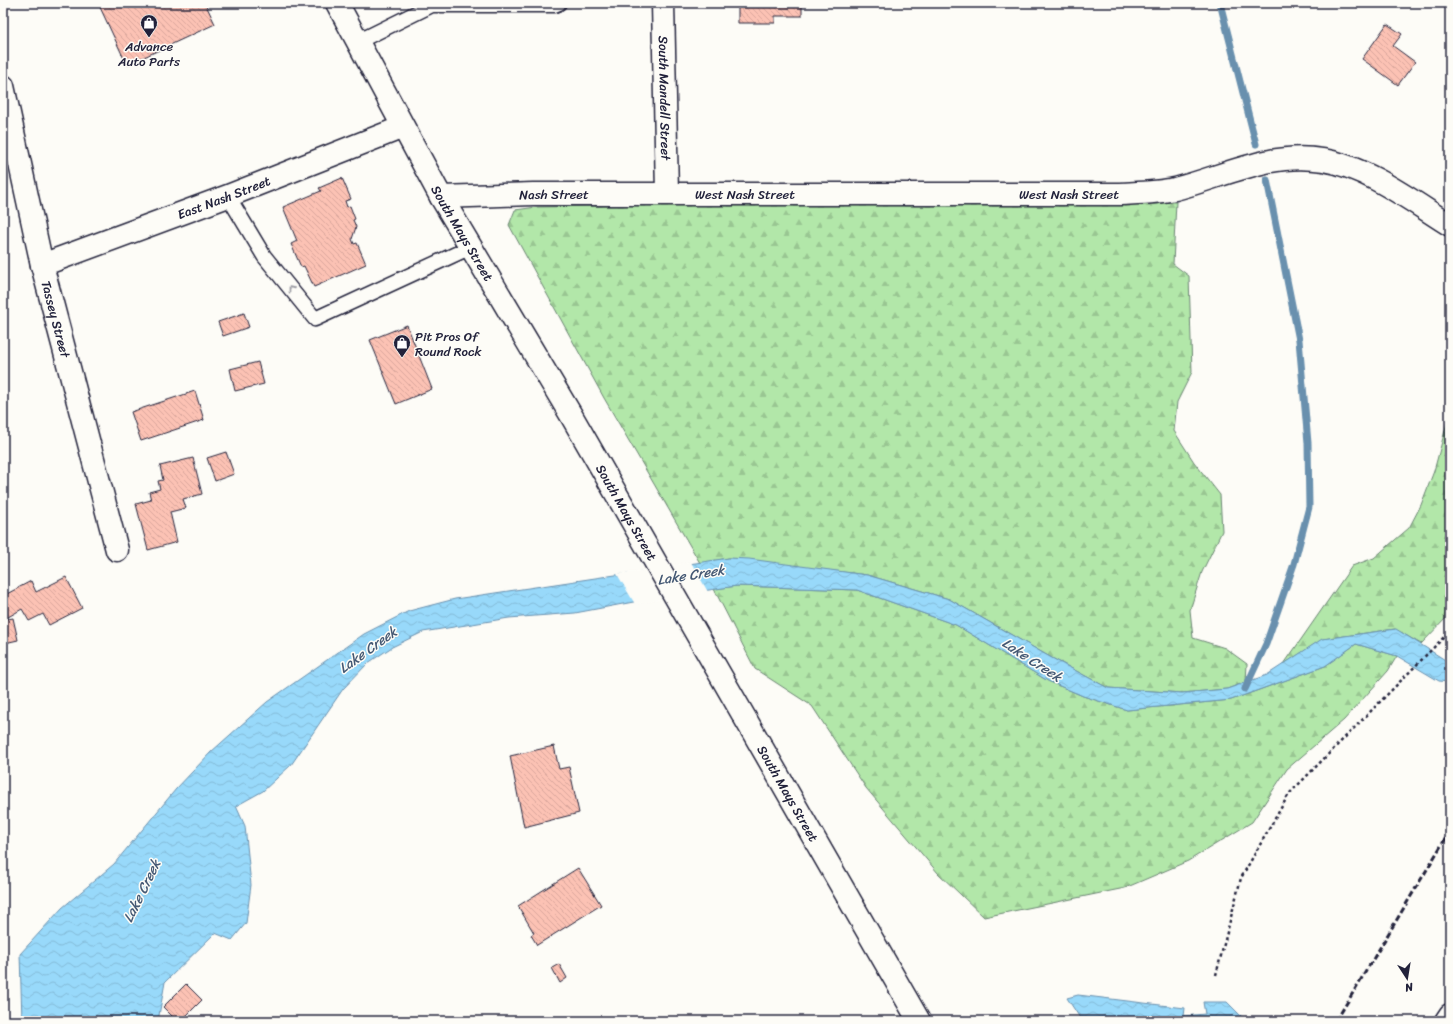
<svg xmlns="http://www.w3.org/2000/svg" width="1453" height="1024" viewBox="0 0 1453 1024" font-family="Sriracha,sans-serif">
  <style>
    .forest { fill: url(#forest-firs); stroke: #6a8472 }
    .water { fill: url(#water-waves); stroke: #6990ae }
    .pier { fill: #fdfcf7 }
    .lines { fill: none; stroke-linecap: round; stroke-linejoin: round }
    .stream { stroke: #6990ae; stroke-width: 7 }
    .building { fill: url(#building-back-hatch); stroke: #22223b }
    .lane-casing { stroke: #22223b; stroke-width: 17 }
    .street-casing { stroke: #22223b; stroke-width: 25 }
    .secondary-casing { stroke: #22223b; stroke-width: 25 }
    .path { stroke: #22223b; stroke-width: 2.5; stroke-dasharray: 3 3; stroke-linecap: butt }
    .lane { stroke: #fdfcf7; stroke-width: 14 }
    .street { stroke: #fdfcf7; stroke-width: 22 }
    .secondary { stroke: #fdfcf7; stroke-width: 22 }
    .rail { stroke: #22223b; stroke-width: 3; stroke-dasharray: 6 3; stroke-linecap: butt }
    .oneway { stroke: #9a9aa2 }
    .labels { text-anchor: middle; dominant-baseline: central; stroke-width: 3; stroke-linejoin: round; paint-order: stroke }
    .poi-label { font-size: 13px; fill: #22223b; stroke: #fdfcf7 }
    .street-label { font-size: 13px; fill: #22223b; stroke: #fdfcf7 }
    .water-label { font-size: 14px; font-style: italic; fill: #455974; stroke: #fdfcf7 }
  </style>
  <defs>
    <pattern id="forest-firs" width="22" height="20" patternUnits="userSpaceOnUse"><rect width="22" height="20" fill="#b2e7a9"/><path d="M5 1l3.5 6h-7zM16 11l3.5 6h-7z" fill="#99c692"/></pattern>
    <pattern id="water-waves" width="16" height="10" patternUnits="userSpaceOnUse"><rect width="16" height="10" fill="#98d9fa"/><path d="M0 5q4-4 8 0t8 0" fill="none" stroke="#83bad7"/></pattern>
    <pattern id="building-back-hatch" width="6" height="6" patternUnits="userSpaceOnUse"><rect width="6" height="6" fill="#fcc2b4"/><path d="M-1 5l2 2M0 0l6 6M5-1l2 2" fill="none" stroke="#d8a69c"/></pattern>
  </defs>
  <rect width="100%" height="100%" fill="#fdfcf7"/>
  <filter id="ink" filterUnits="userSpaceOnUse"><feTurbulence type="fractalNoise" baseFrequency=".025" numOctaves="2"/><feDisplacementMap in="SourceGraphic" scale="8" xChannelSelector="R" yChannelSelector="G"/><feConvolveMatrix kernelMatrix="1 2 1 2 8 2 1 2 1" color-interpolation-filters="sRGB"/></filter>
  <g filter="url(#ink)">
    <path class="forest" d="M1046,199L1176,202L1173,264L1189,276L1192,372L1177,402L1174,431L1194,462L1220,495L1222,531L1202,572L1190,610L1193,638L1225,648L1247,664L1246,682L1227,689L1182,693L1108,688L1050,657L949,599L867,575L729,558L700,563L604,398L509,225L515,210L537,207Z
      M1450,412V614L1421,644L1395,629L1323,639L1284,664L1352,566L1374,558L1409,528L1421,505L1434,471Z
      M737,586L857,590L956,625L1048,681L1083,696L1127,710L1231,700L1325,666L1356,644L1397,656L1388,671L1344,720L1287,769L1252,822L1188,861L1125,888L984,917L938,873L866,788L812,706L755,669L714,589Z"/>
    <path class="water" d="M729,558L749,559L867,575L949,599L1050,657L1108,688L1182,693L1227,689L1267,675L1322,639L1396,629L1450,663V682L1439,681L1397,656L1356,644L1325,666L1231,700L1127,710L1083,696L1048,681L956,625L857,590L737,586L660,597L575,613L509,618L423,632L392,647L368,663L343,689L291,765L263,791L236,806L245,826L251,885L246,923L232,940L215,933L165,982L158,1021H22L20,954L62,908L114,864L176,789L211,752L267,702L364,634L409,611L455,599Z
      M1078,995L1185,1008L1184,1016L1205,1014L1203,1002H1227L1242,1017L1239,1021H1082L1067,998Z"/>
    <path class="pier" d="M691,562L708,592L635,604L617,574Z"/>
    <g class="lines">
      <path class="stream" d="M1220,3L1256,144
        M1245,689L1266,644L1294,564L1309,507L1308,443L1299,340L1267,180"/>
    </g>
    <path class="building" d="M98,3H205L215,24L127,65Z
      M736,3H822V4H802V16H775V23H738V5Z
      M1387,24L1402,34L1393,46L1415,62L1398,85L1362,59Z
      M342,178L351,199L345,201L347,207L350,206L355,219L353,220L356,227L352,239L354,244L357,243L366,264L314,287L304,266L301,267L291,244L297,241L283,207L321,191L319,188Z
      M244,313L249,327L223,336L218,322Z
      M407,325L432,389L396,404L370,340Z
      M258,362L264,384L235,391L230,369Z
      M195,391L204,420L141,441L131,412Z
      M226,452L234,474L215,481L207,458Z
      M193,458L202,494L183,499L186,508L170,512L177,542L148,550L136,504L151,500L149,492L160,489L158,481L163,480L160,466Z
      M66,577L82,608L49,625L43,614L29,621L22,609L3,620V596L31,581L36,592Z
      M13,618L18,640L5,643L3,638V620Z
      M554,746L559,769L569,767L579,813L524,827L510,756Z
      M578,868L601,905L537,945L531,935L534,933L518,906Z
      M559,964L567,978L560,983L552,968Z
      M186,984L202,1000L181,1021H177L163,1007Z"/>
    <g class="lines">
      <g class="lane-casing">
        <path id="lane" d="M357,42L432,5H554L559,3
          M228,196L264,256L315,319L471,247"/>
      </g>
      <g class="street-casing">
        <g id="street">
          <path id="s1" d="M663,3L667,193"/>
          <path id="s2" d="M3,86L42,265L117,550"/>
          <path id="s3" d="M441,197L533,194H1118C1136,193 1157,193 1175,189C1225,176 1271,151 1323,160C1367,167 1413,202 1450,225"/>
          <path id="s4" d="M42,265L228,196L403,127"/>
        </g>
      </g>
      <g class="secondary-casing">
        <g id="secondary">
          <path id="s5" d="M337,3L441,197L571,415L919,1021"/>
          <path d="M1446,1021L1450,1015"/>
        </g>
      </g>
      <path class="path" d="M1216,975L1241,878L1289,794L1450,631"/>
      <use href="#lane" class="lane"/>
      <use href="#street" class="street"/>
      <use href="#secondary" class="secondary"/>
      <path class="rail" d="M1336,1021L1450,831"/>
    </g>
    <defs><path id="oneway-chevron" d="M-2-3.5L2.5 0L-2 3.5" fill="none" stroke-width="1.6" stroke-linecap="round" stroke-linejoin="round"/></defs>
    <use class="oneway" href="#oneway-chevron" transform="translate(291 289) rotate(-129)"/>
  </g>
  <defs>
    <g id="shop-pin" transform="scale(0.9)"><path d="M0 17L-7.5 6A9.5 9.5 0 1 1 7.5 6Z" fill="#22223b" stroke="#fdfcf7"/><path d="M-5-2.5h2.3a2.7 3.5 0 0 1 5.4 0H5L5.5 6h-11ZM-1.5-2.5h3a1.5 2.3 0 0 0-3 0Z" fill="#fff"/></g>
  </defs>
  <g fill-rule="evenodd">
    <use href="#shop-pin" x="149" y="23"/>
    <use href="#shop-pin" x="402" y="343"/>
  </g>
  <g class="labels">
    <g class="poi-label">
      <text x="149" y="46">Advance<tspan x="149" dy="15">Auto Parts</tspan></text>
      <text x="415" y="336" text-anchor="start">Pit Pros Of<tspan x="415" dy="15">Round Rock</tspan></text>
    </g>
    <g class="street-label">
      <text stroke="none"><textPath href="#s1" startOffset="95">South Mandell Street</textPath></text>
      <text stroke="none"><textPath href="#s3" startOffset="113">Nash Street</textPath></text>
      <text stroke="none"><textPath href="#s3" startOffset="304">West Nash Street</textPath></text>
      <text stroke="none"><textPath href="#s3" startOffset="628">West Nash Street</textPath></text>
      <text stroke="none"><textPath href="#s4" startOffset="194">East Nash Street</textPath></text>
      <text stroke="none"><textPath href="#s5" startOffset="262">South Mays Street</textPath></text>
      <text stroke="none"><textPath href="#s2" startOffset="239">Tassey Street</textPath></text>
      <text stroke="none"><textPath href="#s5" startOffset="586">South Mays Street</textPath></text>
      <text stroke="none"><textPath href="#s5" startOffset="910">South Mays Street</textPath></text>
    </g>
    <g class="water-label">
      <text transform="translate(691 575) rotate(-9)">Lake Creek</text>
      <text transform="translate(368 650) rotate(-36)">Lake Creek</text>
      <text transform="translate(1032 660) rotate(33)">Lake Creek</text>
      <text transform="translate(142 891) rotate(-64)">Lake Creek</text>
    </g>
  </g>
  <rect width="1453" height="1024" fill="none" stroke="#fdfcf7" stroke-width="16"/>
  <rect x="8" y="8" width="1437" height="1008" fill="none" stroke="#22223b" stroke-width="1.5" filter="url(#ink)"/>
  <g transform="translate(1407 978) rotate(168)" stroke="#fdfcf7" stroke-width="3" paint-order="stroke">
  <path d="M0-3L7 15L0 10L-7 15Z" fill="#22223b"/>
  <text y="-6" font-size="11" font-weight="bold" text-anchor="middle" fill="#22223b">N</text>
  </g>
</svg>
